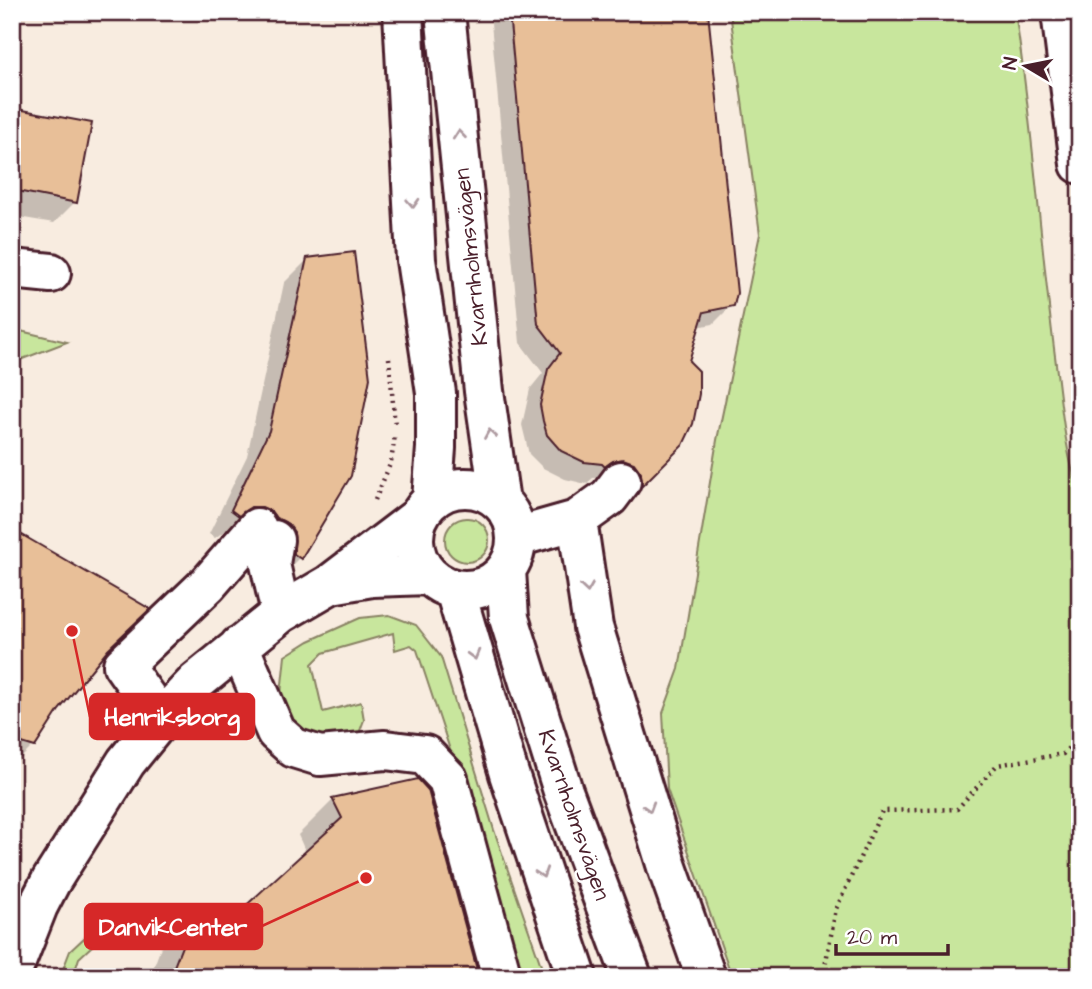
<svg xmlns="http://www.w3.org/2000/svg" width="1092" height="989" viewBox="0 0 1092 989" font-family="'Architects Daughter',sans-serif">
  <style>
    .green { fill: #c8e69d; stroke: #898264; stroke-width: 2 }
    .shadow { fill: #0003 }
    .building { fill: #e8bf98; stroke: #4a1f2b; stroke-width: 2 }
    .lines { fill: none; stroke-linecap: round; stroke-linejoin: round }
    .minor-casing { stroke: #4a1f2b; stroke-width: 44 }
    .path { stroke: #4a1f2b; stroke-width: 4.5; stroke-dasharray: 2 5; stroke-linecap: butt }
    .minor { stroke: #fff; stroke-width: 38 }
    .oneway { stroke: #ae9aa0 }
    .labels { text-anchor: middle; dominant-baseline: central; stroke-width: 5; stroke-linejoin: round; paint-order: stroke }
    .street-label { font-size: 23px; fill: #4a1f2b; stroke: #fff }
    .leader { fill: none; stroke: #d62828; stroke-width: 2.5 }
    .callout-dot { fill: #d62828; stroke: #fff; stroke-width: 2.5 }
    .callout { fill: #d62828; stroke: #d62828; stroke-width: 2.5 }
    .callout-label { font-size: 24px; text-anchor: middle; font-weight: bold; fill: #fff }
  </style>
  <rect width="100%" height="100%" fill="#f8ece0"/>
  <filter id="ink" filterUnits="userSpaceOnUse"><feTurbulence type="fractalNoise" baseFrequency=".0143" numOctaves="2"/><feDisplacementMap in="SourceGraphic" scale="14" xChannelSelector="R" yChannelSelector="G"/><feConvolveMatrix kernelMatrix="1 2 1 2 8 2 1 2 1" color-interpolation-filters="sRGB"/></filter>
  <g filter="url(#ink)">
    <path class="green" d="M730,12H1015C1033,126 1040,242 1055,356C1061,404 1065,452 1080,497V977H732L667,789L663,713L679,669L717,440L760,234Z
      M12,329L67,342L12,363Z
      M445 540a22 22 0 1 1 44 0a22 22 0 1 1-44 0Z
      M389,615L416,625L441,657L494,830L545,977H512L459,777L417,650L411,645L395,650L393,633L323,653L312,664L323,712L361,702L364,720L358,736L324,746L292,728L281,694L285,656L309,641L360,618Z
      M84,938L92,946L79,958L73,977H60L70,951Z"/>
    <path class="shadow" d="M490,12H707L732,305L713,324L697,327L687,361L682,444L624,503L604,477L593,478L586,484L565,479L543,468L529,454L522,425L530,389L543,373L520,343Z
      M12,109L75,202L54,223L12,216Z
      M307,260L299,558L276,581L238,529L226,530L215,538L209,534L247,456L284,283Z
      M12,531L57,709L33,746L12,767Z
      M417,781L477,977H150L161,947L196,912L217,933L306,853L298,835L333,800Z"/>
    <path class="building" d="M509,12H708L737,293L734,306L704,312L689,361L699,371V394L693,424L683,445L641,487V473L634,463L623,459L613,461L605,467L602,464L584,462L561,451L547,435L543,421L540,405L548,369L560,353L538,324Z
      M12,108L92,123L77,203L12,190Z
      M354,252L370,378L351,476L301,559L294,554V532L288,524L276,518L271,511L262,507H251L239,516L231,510L269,431L307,258Z
      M12,529L150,609L108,649L59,710L35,747L12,740Z
      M418,779L428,790L479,977H170L196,910L218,931L342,818L332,798Z"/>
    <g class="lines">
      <g class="minor-casing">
        <path id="minor" d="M403,12L416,260L436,393V448L432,500
          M445,12L484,391L500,502
          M1061,12L1080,164
          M12,269L51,273
          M414 539a51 51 0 1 1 102 0a51 51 0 1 1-102 0Z
          M577,520L593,627L667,867L706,977
          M517,537L577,520L609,497L621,481
          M274,540L270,564L281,613
          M506,570L509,618L563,791L632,977
          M331,584L372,577L428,575
          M455,590L509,774L577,977
          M239,646L276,732L294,748L320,756L385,750L425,755L448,779L501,974
          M161,719L123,665L208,584L257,528
          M12,972L38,906L51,881L126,762L161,719L196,682L281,613L329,585L417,518"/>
      </g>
      <path class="path" d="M389,358L395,426
        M375,500L391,462L395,435
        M823,977L836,909L882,811L957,809L997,765L1063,754L1080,735"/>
      <use href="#minor" class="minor"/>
    </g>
    <defs><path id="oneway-chevron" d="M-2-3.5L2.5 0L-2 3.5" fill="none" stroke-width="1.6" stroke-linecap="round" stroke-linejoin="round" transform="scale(1.75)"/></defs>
    <g class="oneway">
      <use href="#oneway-chevron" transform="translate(459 135) rotate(-96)"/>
      <use href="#oneway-chevron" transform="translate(413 203) rotate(87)"/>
      <use href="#oneway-chevron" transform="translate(490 434) rotate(-99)"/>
      <use href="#oneway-chevron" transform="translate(587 588) rotate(82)"/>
      <use href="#oneway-chevron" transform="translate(474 655) rotate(74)"/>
      <use href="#oneway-chevron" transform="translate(649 807) rotate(73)"/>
      <use href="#oneway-chevron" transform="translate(542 873) rotate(72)"/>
    </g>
  </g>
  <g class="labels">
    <g class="street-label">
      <text transform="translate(471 257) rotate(-96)">Kvarnholmsvägen</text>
      <text transform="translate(574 815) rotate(71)">Kvarnholmsvägen</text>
    </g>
  </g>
  <path class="leader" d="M72 631L90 717M366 878L262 926"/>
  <g class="callout-dot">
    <circle cx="72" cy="631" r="7"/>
    <circle cx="366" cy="878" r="7"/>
  </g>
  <g class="callout">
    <rect x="90" y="694" width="164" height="45" rx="7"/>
    <rect x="85" y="904" width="177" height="45" rx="7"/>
  </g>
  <g class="callout-label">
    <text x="172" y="725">Henriksborg</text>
    <text x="173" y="935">DanvikCenter</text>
  </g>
  <rect width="1092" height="989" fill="none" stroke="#fff" stroke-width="42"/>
  <rect x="21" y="21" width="1050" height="947" fill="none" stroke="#4a1f2b" stroke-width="2.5" filter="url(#ink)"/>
  <g transform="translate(1026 66) rotate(280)" stroke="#ffffff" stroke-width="5" paint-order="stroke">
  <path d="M0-5L12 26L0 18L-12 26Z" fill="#4a1f2b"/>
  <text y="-10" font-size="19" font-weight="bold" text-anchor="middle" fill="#4a1f2b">N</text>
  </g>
  <path d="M836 944v10h112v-10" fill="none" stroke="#4a1f2b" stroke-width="3.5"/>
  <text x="847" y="944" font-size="21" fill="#4a1f2b" stroke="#ffffff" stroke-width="5" paint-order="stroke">20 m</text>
</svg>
